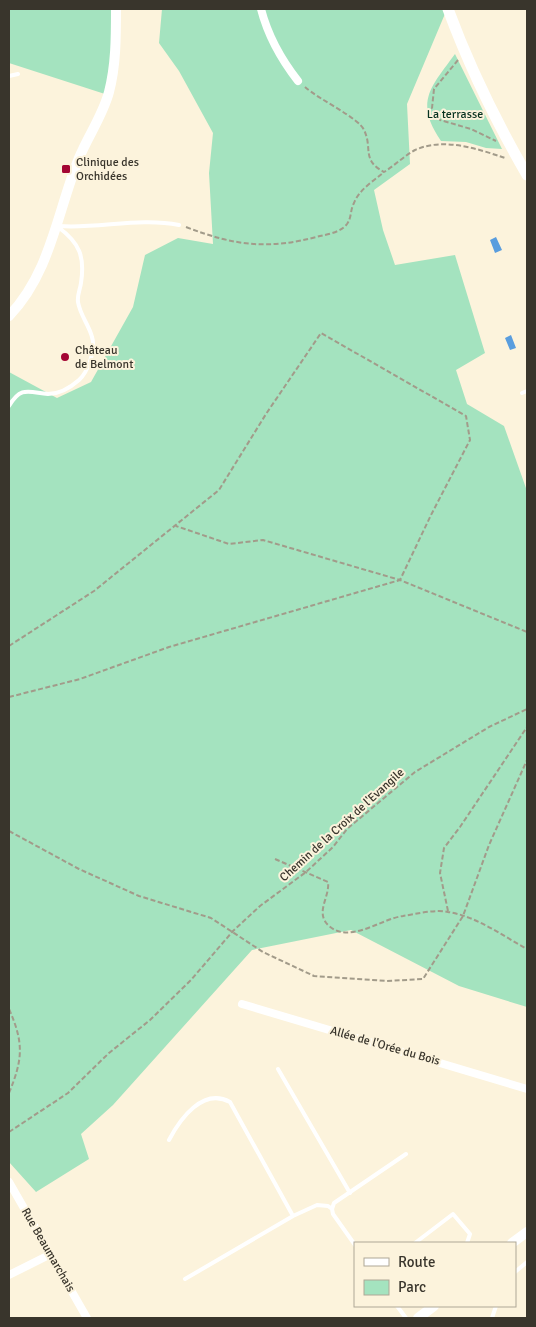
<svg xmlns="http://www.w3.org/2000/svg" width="536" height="1327" viewBox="0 0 536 1327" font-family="Signika,sans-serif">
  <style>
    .green { fill: #a4e3bf }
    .water { fill: #599dde }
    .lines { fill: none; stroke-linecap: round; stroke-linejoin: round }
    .path { stroke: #a29b8a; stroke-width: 2; stroke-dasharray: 5 2.5; stroke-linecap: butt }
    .service { stroke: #fff; stroke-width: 4 }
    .minor { stroke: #fff; stroke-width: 8 }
    .tertiary { stroke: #fff; stroke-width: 10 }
    .secondary { stroke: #fff; stroke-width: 11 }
    .poi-dot { fill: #a30533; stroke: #fcf3dc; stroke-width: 2 }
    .labels { text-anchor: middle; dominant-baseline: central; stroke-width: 4; stroke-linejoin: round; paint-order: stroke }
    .park-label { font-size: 12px; fill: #073320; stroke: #fcf3dc }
    .poi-label { font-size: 12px; fill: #39352c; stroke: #fcf3dc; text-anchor: start }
    .street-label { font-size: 12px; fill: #39352c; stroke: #fcf3dc }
  </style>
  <rect width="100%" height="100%" fill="#fcf3dc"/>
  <path class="green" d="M9,9H116L108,95L9,63Z
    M162,9H447L407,104L410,164L374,190L383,230L395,265L455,255L485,353L456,370L467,404L504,426L527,491V1007L459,986L351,930L252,950L113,1105L81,1134L89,1159L36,1192L9,1162V372L57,398L91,382L133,307L145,255L178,238L213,244L209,173L213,133L179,71L159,43Z
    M455,54L502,149L486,148L466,142L441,141C414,102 431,87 455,54Z"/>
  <path class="water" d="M496,237L502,250L495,253L490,240Z
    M511,335L516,348L510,350L505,338Z"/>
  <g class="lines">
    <path class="path" d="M458,60L434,89L432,108L440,120L471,129L496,141
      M305,87C318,99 359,118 364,130C373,148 361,160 384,172C394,166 404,156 415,150C444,137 478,149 505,158
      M186,227C235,246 269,250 320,236C329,234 341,232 347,224C352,217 350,210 354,203C359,190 373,181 383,173
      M9,646L94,591L219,490L266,414L321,333L466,416L470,440L431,515L400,580L263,540L229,544L176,526
      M9,697L80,679L169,647L400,580L527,632
      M9,831L79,869L139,896L211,918L263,952L314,976L387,981L423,979L463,916L489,845L527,760
      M275,859L328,882C330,897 315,912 328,925C349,945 380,919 403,916C416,914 435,909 448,912C476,916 503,936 527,949
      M448,911L440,873L444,848L460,827L527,727
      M9,1009C24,1043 23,1059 9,1093
      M9,1132L68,1093L109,1053L150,1020L191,980L233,931L260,906L306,872L333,847L347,829L415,772L489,727L527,709"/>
    <path class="service" d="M9,76L18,74
      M59,226C99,229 139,217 179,225
      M522,393L527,391
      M9,406C21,386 28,392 48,394C60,394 70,388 79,380C88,372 96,349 92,337C89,325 80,315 78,302C77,295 80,290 81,283C85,257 80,243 58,227
      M278,1069L350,1193
      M169,1140C180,1119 203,1087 230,1102L293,1216
      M332,1209L334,1203L406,1154
      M415,1243L453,1214L470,1234L467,1243
      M515,1272L527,1262
      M185,1279L293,1216L317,1205L328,1206L332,1209L333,1214L355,1245
      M397,1306L406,1318
      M492,1318L496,1306"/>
    <path class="minor" d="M261,9C268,36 280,58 298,81
      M242,1004L527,1089
      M9,1182L87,1318
      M9,1275L51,1254"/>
    <path class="tertiary" d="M9,316C51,272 57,212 79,158C88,136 103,115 109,92C116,65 116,37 116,9
      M512,1243L527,1232
      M418,1318L434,1306"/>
    <path class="secondary" d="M448,9C469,66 497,123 527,175"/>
  </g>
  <g class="poi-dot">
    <rect x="61" y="164" width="10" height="10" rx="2.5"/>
    <circle cx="65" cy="357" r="5"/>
  </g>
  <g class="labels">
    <g class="park-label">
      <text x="455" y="114">La terrasse</text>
    </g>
    <g class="poi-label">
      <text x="76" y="162">Clinique des<tspan x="76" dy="14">Orchidées</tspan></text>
      <text x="75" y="350">Château<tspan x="75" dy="14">de Belmont</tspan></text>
    </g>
    <g class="street-label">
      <text transform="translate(342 825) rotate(-42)">Chemin de la Croix de l'Evangile</text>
      <text transform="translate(385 1046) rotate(16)">Allée de l'Orée du Bois</text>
      <text transform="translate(48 1250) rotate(60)">Rue Beaumarchais</text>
    </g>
  </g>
  <rect width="536" height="1327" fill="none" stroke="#39352c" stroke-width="20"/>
  <rect x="354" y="1242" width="162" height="65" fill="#fcf3dc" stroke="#aea796"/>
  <rect x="364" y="1258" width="25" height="8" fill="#ffffff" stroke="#aea796"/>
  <text x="398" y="1267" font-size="15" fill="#39352c">Route</text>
  <rect x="364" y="1280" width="25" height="15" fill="#a4e3bf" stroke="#aea796"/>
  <text x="398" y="1292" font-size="15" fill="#39352c">Parc</text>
</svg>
